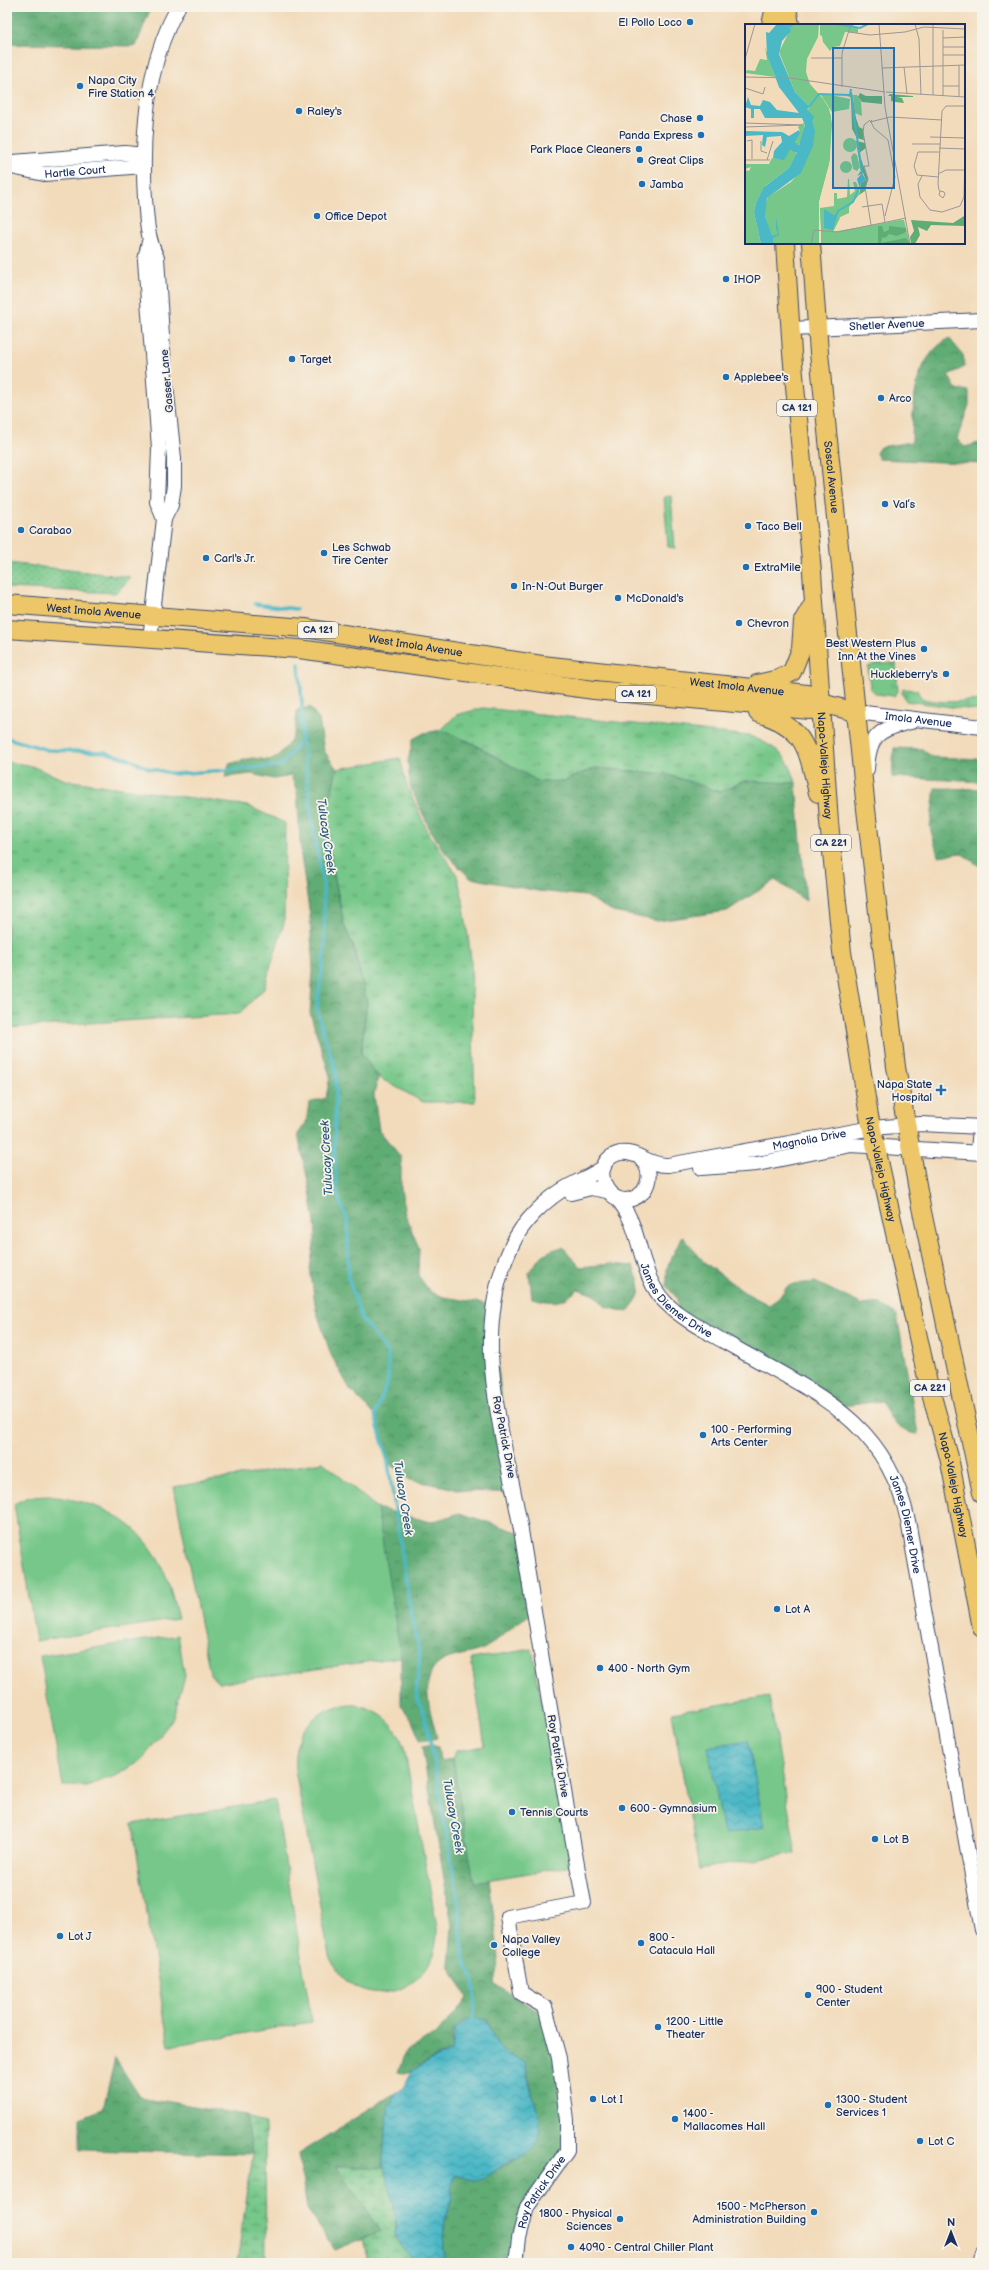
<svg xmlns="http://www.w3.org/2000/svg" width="989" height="2270" viewBox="0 0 989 2270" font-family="'Balsamiq Sans',sans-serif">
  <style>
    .grass { fill: url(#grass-tufts); stroke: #487b74 }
    .forest { fill: url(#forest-crowns); stroke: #3e6e6a }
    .wetland { fill: url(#wetland-marsh); stroke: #487b74 }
    .park { fill: url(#park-dots); stroke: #487b74 }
    .pitch { fill: #76c789; stroke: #487b74 }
    .water { fill: url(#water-waves); stroke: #337492 }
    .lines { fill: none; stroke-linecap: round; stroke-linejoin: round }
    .stream { stroke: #4bb8c6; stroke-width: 3.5 }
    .minor-casing { stroke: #3b496c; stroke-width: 16 }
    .major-casing { stroke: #3b496c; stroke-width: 20 }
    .minor { stroke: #fff; stroke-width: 14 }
    .major { stroke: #ecc669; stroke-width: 18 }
    .poi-dot { fill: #1f6fb2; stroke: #f7f3e8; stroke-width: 1.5 }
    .labels { text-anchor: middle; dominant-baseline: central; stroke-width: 3.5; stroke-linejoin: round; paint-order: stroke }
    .shield { fill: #f7f3e8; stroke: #5d6a87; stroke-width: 1 }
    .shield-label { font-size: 10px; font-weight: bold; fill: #1b2f5e }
    .poi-label { font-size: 11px; fill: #1b2f5e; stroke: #f7f3e8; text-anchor: start }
    .street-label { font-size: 11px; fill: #1b2f5e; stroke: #f7f3e8 }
    .water-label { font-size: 12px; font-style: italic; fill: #29587d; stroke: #f7f3e8 }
    .inset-river { fill: none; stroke: #4bb8c6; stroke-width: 2 }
    .inset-road { fill: none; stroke: #9c9696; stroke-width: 1 }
    .view { fill: #1f6fb2; fill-opacity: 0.15; stroke: #1f6fb2; stroke-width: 2 }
    .inset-edge { fill: none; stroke: #1b2f5e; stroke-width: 2 }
  </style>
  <defs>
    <pattern id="grass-tufts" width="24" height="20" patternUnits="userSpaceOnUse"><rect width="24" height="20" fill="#76c789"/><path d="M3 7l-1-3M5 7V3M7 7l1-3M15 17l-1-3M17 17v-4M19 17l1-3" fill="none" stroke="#60a273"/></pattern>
    <pattern id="forest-crowns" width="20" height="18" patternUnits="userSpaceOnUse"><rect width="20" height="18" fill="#60ac75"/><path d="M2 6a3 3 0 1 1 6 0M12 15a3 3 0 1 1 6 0" fill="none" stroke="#4e8c63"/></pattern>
    <pattern id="wetland-marsh" width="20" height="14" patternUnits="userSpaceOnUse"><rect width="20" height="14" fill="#76c789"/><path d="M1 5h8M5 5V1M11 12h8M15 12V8" fill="none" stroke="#60a273"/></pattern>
    <pattern id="park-dots" width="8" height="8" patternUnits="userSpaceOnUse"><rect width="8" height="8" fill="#76c789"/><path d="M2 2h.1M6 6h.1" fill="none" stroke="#60a273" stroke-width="1.8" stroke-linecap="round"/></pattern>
    <pattern id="water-waves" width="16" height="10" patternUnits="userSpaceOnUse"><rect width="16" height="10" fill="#4bb8c6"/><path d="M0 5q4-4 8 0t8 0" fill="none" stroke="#3e96a4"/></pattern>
  </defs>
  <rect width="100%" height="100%" fill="#f7f3e8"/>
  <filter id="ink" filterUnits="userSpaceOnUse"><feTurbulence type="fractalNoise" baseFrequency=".025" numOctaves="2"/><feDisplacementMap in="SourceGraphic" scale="8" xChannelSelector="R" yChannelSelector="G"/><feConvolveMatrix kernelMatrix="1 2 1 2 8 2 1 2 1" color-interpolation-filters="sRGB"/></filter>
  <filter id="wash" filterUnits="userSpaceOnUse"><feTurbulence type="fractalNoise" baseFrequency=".012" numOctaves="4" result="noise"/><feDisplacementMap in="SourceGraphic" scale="16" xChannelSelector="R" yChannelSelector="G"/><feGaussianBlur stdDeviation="0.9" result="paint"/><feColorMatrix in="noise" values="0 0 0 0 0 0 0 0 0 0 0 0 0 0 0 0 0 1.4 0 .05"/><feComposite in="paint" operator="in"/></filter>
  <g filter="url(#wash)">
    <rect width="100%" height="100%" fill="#f2dbbb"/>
    <path class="grass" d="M671,496L675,548L668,547L664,497Z
      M896,663L898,692L894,696L876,694L870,688L868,667L875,664Z
      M903,689L917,690C918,693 920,696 922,698C932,704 970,701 982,700V711L906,701L902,693Z
      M483,708L750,736C776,747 788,754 796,783L744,781L720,792L666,774L595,768L564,781L539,782L470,742L441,730L456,715Z
      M400,758L407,786L428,832L457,875L463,900L471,959L475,1102H423L378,1077L361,1053L367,1002L354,948L344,925L328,844L329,802L337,769Z
      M7,762L29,765L65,780L248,806L285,823L284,923L264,989L239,1014L7,1028Z"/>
    <path class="forest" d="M7,7H151L136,46L7,44Z
      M949,338L963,355L965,367L948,375L956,389L969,391V405L957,439L965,447L982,442V464L879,459L876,453L880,447L912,442C913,404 912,360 949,338Z
      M310,707L319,720L324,751L337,769L329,802L328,844L344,925L354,948L367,1002L361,1053L378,1077L374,1095L379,1130L401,1157V1189L405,1214L419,1248L418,1275L430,1292L444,1297L494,1305L492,1322L514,1493L468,1491L410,1480L388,1462L375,1415L351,1391L331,1355L316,1310L310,1268L316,1231L310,1191L298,1134L306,1123L309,1103L326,1098L330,1076L310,1013L313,971L310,916L301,856L297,791L291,776L274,779L251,774L225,777L229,764L252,758L269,760L277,757L290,742L295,732L297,710Z
      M441,730L470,742L539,782L564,781L595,768L666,774L720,792L744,781L796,783L806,901L775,880L727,911L658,921L613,912L586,896L538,891L470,878L445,853L429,827L410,786L408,761L413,739L424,733Z
      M894,748L922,749L932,757L982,759V782L892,777Z
      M935,788L982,789V868L961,853L938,856L930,827Z
      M682,1236L704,1262L744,1292L769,1305L779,1298L786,1288L794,1284L815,1282L863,1305L879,1303L897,1315L918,1434C899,1433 888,1418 882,1401L835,1407L678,1313L677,1298L667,1287V1268Z
      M563,1247L580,1267L610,1264L633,1266C642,1289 644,1293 627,1312L606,1307L595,1295L578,1289C561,1305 553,1303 532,1298L529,1272C540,1257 544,1251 563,1247Z
      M377,1508L431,1522L460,1513L521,1533L534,1613C516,1621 504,1636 487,1647C475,1654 458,1654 445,1660C415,1673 432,1715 437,1738L421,1741L411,1719L401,1705V1657Z
      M431,1745L438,1747L440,1761L453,1759L474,1882L489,1879L499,1958L494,1983L522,2002L540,2010L550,2026L567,2151L534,2195L516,2263H445C443,2239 441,2221 453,2199L451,2189L455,2176C463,2175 467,2179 473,2180C479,2181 519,2157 527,2153L538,2115L525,2063C520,2057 512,2058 506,2053C495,2046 491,2031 486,2020L476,2018L451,2035L453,2050C445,2055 437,2056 429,2060C419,2065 411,2076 398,2072L406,2050C436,2038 448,2023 467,1997L449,1965L452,1926L422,1747Z
      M115,2058L140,2097L246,2115L253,2154L80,2150V2118L103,2109Z
      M395,2093L385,2132L384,2168L336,2166L381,2231L335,2250L307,2209L298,2154Z"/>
    <path class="wetland" d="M246,2115L265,2125L266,2263H237L253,2154Z
      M336,2166L384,2168C389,2184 399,2216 395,2232L414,2263H368L363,2238L381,2231Z"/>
    <path class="park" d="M7,563L131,577L116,593L7,588Z"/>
    <path class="pitch" d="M323,1462L377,1508L401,1657L218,1683L210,1674L174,1487Z
      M49,1496C102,1502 144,1522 165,1574C171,1588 174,1604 178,1619L36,1641L14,1504L28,1497Z
      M178,1635L185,1676L173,1718L142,1760L116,1776L86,1786H63L40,1656Z
      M532,1649L572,1866L474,1882L453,1759L456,1751L485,1746L471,1659Z
      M769,1696L796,1853L699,1869L672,1713Z
      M350,1704C377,1707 395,1721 404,1747L437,1927C440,1995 358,2019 329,1956L295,1770C291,1734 314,1708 350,1704Z
      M275,1800L312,2022L169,2046L132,1824Z"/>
    <path class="water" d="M748,1740L764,1827L724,1834L708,1747Z
      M476,2018L486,2020C491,2031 495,2046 506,2053C512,2058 520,2057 526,2063C525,2090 556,2131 527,2153C522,2157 514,2159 508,2162C497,2168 488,2178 476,2180C469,2181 463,2175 455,2176L451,2189L453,2199C441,2220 443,2239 445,2263H414L395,2235L397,2226L393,2200L384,2168V2144L389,2105L392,2102L395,2093L403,2088L412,2071L430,2060L445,2055L453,2050C452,2029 454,2024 476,2018Z"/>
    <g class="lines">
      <path class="stream" d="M255,604L296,609
        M7,738L48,750L104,752L129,759L148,768L174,774L281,766L302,739V706L299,664
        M302,739L312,821L323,883L325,946L317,1008L320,1022L336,1071L334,1148L337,1194L348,1222V1277L362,1320L388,1353V1380L375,1415L388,1462L411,1614L420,1654L416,1694L425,1716L431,1745L458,1900L464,1960L474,1982L475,2011L472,2023"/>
    </g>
  </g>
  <g filter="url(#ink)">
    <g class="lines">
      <g class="minor-casing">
        <g id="minor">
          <path d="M13,162L125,153L144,155"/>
          <path id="s1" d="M7,166L44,174L143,166"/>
          <path d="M149,242L145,260L159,448L157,502L164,519"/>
          <path id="s2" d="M791,329L982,320"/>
          <path d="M150,639L164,519L171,505L174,486V458L164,367L157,258C147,238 147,221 145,199C141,134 146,65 178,7"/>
          <path id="s3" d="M856,712L982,727"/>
          <path d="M867,769C869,734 880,729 911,722"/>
          <path d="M978,1152L980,1127"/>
          <path id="s4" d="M640,1158C651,1168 651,1180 643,1192C611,1221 583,1162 620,1153C636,1150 649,1166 668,1165L872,1128L921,1124L982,1127"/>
          <path d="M701,1168L757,1164L851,1145L982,1153"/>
          <path d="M571,1193L591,1188L607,1191"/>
          <path id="s5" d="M615,1197C644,1225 636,1272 665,1302C682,1319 704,1330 725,1342C808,1390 886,1417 908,1521L982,1930"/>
          <path id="s6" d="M516,2263L519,2238L527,2207L567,2151V2120L559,2058L545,2007L521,1993L508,1917L584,1903C561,1779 541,1655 521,1530C511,1472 494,1414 491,1354C490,1318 496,1278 512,1245C522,1222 547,1198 569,1186C582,1179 591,1176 604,1167"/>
          <path d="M979,2263L982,2254"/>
        </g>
      </g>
      <g class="major-casing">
        <g id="major">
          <path d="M783,7L788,13L790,25"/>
          <path d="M771,25L775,7"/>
          <path id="s7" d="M785,243L792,353L812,572L829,822L842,952L869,1116L928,1382L949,1457L982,1628"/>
          <path id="s8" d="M811,243L819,353L866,809L896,1067L921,1207L982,1493"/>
          <path id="s9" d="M7,604L305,628L542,665L807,694L821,703L856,712"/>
          <path d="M7,629L299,649L594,690L810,710L821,703"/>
          <path d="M757,684L779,679L792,672L801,649L803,621L814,602"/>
          <path d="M758,713C806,727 807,748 818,793"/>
        </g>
      </g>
      <use href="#minor" class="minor"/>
      <use href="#major" class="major"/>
    </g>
  </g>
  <g class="poi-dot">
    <circle cx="690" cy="22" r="4"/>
    <circle cx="80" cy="86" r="4"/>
    <circle cx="299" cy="111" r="4"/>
    <circle cx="700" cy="118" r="4"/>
    <circle cx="701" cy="135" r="4"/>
    <circle cx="639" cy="149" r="4"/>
    <circle cx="640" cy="160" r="4"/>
    <circle cx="642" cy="184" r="4"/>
    <circle cx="317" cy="216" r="4"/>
    <circle cx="726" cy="279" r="4"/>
    <circle cx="292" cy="359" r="4"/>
    <circle cx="726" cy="377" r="4"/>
    <circle cx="881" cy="398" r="4"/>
    <circle cx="885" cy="504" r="4"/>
    <circle cx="748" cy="526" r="4"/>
    <circle cx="21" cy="530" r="4"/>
    <circle cx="324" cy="553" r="4"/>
    <circle cx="206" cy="558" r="4"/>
    <circle cx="746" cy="567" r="4"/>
    <circle cx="514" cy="586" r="4"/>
    <circle cx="618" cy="598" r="4"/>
    <circle cx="739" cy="623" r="4"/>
    <circle cx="924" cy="649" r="4"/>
    <circle cx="946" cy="674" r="4"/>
    <path d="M939 1084h4v4h4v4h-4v4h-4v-4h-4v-4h4z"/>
    <circle cx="703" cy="1435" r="4"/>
    <circle cx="777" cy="1609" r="4"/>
    <circle cx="600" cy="1668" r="4"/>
    <circle cx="622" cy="1808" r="4"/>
    <circle cx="512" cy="1812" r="4"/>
    <circle cx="875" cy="1839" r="4"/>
    <circle cx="60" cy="1936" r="4"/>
    <circle cx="641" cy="1943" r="4"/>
    <circle cx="494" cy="1945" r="4"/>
    <circle cx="808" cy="1995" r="4"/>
    <circle cx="658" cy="2027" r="4"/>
    <circle cx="593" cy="2099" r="4"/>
    <circle cx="828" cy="2105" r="4"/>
    <circle cx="675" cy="2119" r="4"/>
    <circle cx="920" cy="2141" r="4"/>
    <circle cx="814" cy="2212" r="4"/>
    <circle cx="620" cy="2219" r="4"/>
    <circle cx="571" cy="2247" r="4"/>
  </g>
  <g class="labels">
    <g class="shield">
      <rect x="777" y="400" width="40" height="16" rx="3"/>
      <rect x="298" y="622" width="40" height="16" rx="3"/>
      <rect x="616" y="686" width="40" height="16" rx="3"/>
      <rect x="811" y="835" width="40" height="16" rx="3"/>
      <rect x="910" y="1380" width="40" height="16" rx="3"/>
    </g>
    <g class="shield-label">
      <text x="797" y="408">CA 121</text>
      <text x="318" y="630">CA 121</text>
      <text x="636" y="694">CA 121</text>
      <text x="831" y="843">CA 221</text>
      <text x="930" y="1388">CA 221</text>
    </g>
    <g class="poi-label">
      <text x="682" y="22" text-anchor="end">El Pollo Loco</text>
      <text x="88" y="80">Napa City<tspan x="88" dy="13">Fire Station 4</tspan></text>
      <text x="307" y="111">Raley's</text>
      <text x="692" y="118" text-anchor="end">Chase</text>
      <text x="693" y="135" text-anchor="end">Panda Express</text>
      <text x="631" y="149" text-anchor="end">Park Place Cleaners</text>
      <text x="648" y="160">Great Clips</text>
      <text x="650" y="184">Jamba</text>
      <text x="325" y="216">Office Depot</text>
      <text x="734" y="279">IHOP</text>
      <text x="300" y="359">Target</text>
      <text x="734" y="377">Applebee's</text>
      <text x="889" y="398">Arco</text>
      <text x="893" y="504">Val’s</text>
      <text x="756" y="526">Taco Bell</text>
      <text x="29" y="530">Carabao</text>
      <text x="332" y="547">Les Schwab<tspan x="332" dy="13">Tire Center</tspan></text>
      <text x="214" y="558">Carl's Jr.</text>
      <text x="754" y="567">ExtraMile</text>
      <text x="522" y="586">In-N-Out Burger</text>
      <text x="626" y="598">McDonald's</text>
      <text x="747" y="623">Chevron</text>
      <text x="916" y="643" text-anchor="end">Best Western Plus<tspan x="916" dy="13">Inn At the Vines</tspan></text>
      <text x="938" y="674" text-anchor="end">Huckleberry's</text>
      <text x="932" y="1084" text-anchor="end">Napa State<tspan x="932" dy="13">Hospital</tspan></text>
      <text x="711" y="1429">100 - Performing<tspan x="711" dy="13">Arts Center</tspan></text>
      <text x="785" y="1609">Lot A</text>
      <text x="608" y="1668">400 - North Gym</text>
      <text x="630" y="1808">600 - Gymnasium</text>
      <text x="520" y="1812">Tennis Courts</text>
      <text x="883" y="1839">Lot B</text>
      <text x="68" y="1936">Lot J</text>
      <text x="649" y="1937">800 -<tspan x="649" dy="13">Catacula Hall</tspan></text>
      <text x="502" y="1939">Napa Valley<tspan x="502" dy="13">College</tspan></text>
      <text x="816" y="1989">900 - Student<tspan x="816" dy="13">Center</tspan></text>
      <text x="666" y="2021">1200 - Little<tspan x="666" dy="13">Theater</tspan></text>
      <text x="601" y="2099">Lot I</text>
      <text x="836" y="2099">1300 - Student<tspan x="836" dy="13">Services 1</tspan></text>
      <text x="683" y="2113">1400 -<tspan x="683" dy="13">Mallacomes Hall</tspan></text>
      <text x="928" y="2141">Lot C</text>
      <text x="806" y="2206" text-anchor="end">1500 - McPherson<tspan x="806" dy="13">Administration Building</tspan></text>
      <text x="612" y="2213" text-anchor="end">1800 - Physical<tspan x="612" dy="13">Sciences</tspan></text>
      <text x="579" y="2247">4090 - Central Chiller Plant</text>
    </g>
    <g class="street-label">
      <text stroke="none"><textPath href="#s1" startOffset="69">Hartle Court</textPath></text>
      <text stroke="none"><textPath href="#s2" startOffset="96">Shetler Avenue</textPath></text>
      <text transform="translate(167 381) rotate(-95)">Gasser Lane</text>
      <text stroke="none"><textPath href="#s8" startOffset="235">Soscol Avenue</textPath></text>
      <text stroke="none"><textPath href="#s9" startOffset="87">West Imola Avenue</textPath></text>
      <text stroke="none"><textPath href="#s9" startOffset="411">West Imola Avenue</textPath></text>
      <text stroke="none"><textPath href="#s9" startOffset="735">West Imola Avenue</textPath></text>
      <text stroke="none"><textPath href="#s3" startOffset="63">Imola Avenue</textPath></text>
      <text stroke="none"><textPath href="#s7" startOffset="524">Napa-Vallejo Highway</textPath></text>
      <text stroke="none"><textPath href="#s4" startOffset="319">Magnolia Drive</textPath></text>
      <text stroke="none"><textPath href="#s7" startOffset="932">Napa-Vallejo Highway</textPath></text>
      <text stroke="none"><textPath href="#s5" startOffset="124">James Diemer Drive</textPath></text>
      <text transform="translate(504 1437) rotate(79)">Roy Patrick Drive</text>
      <text stroke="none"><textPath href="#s7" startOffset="1256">Napa-Vallejo Highway</textPath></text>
      <text stroke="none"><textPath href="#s5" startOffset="459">James Diemer Drive</textPath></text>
      <text transform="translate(558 1756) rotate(80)">Roy Patrick Drive</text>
      <text stroke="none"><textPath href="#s6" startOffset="77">Roy Patrick Drive</textPath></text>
    </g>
    <g class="water-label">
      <text transform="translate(326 836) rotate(82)">Tulucay Creek</text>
      <text transform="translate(327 1158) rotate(-93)">Tulucay Creek</text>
      <text transform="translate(403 1498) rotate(81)">Tulucay Creek</text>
      <text transform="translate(453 1816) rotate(80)">Tulucay Creek</text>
    </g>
  </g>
  <g transform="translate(745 24)">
    <rect width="220" height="220" fill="#f2dbbb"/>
    <path d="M81,70L105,75L104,85L87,88L76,71ZM108,71H112L116,78L117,92L110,89ZM155,196H159L165,220H76V206L87,208Z" fill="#76c789"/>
    <path d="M107,68L111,94L114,103L118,105L119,116L112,114L107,105L106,73L102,72ZM115,69L121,72H137V80L117,78L113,73ZM145,70L168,72V73H152L157,74L159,79L150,78L146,77V72H143ZM111,117L120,119L121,124L114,129L123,155L120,167L114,171L116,159L121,156L118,149L112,152L116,147ZM219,192L220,202L186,201L182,207L173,203L175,211L170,220H166L165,213L169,207L166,196L208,199ZM133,202H137L139,208L144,206V202L161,204V208L152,212L144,210L140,214L137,213L136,219L161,214L165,220L133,219Z" fill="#60ac75"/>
    <path d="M52,0H74L73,13L62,35L61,48L65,60L79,76L86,92L85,135L74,177V220H28V214L50,155L65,83L50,68L34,28L45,6L43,5ZM75,0L108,1L113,4V9L100,8L95,22L88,23L85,27L78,18L77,12L75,11ZM20,23L30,53L0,49L2,46L10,47L15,35L22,36ZM60,98L57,118L52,121L50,117L55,107L53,103ZM49,127L52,130L44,144L20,162L11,179L9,188L16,220H0V146L4,147L6,143L0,145V140H24L28,143ZM103,155H104L105,171L110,167L108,158H111L114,165V171L104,183V189L76,202L75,184L89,182V169H92V175L102,173Z" fill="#76c789"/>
    <path d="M74,70L84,84L87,100L84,140L74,177V220H28L20,192V181L23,173L46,158L58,145L67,122L69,105V93L62,85L65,84ZM44,126L49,127L38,140L28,144L24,140L27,134L39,135ZM75,184L95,194L88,208L76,206Z" fill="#76c789"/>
    <path d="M98 121a7 7 0 1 1 14 0a7 7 0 1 1-14 0ZM109,129L112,131L115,143L112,147L108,145L106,133ZM95 143a6 6 0 1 1 12 0a6 6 0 1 1-12 0ZM57,197L65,204L64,206L56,208L49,204Z" fill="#76c789"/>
    <path d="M32,0H52L43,5L49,3L45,5L46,7L37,17L34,30L50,68L65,83L62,85L69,93L67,97L70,107L68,122L56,149L22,174L20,192L27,212L33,210L31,204V193L34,211L28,214V220H16L9,188L11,179L19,163L44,144L52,129L45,126L39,136L28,134L29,127L37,118L36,112L22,113L20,123L17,121L18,111L0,112V107L37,108L44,112L54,106L55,109L50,118L54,121L60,101L57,94H20L15,85H9V94H6V85L0,83L3,73L6,81L15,82L18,76L25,78L32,86L54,89L34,63L22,31L21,8L24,9ZM117,149L121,156L116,159L115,165L112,155ZM79,185L92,193L88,206L79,204Z" fill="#4bb8c6"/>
    <path class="inset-river" d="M91,0L115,4L123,0M106,70L117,149M64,83L74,70L105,71L106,65M90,193L93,187L108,178L114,164"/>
    <path class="inset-road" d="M134,0L140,83L165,220M170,0L174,15L176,71M188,0V71M104,8L125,11L160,8L179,3L220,5M198,14L220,13M198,23H220M198,31H220M66,34H97M0,35L10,0M214,41V72M159,43L162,70M137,44L220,41M0,53L45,54L140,68M198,62H214M97,63V29L106,0M0,64L18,70L20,63M141,68L220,73M198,72V6M125,96L119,101L118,108L124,142H119L123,155L120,163L126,201M127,96L125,98L145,93L197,96M126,98L129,104L143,116L150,153L140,192M0,99L57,101L0,103M185,113L220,114M2,117L7,116V135M16,117V127L22,129M167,120H195M194,124L220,125M0,136H25M22,136L28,117M193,150L201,146H219M177,152L173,160L175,173L185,186L197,188L215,182L219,173L220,126M193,153L172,151L169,142L173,128H194M195,167L194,171L198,174L200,170L199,168L195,167L194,166L193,160L197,87L201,82H220M117,183L137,180L140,198M66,220L69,206L93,208L161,194"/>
    <path class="view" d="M88,24H149V164H88Z"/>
    <rect width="220" height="220" class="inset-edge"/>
  </g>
  <rect width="989" height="2270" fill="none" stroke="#f7f3e8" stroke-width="24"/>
  <g transform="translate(951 2232)" stroke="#f7f3e8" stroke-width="3" paint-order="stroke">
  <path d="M0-3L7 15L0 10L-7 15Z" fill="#1b2f5e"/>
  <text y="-6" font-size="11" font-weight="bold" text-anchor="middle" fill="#1b2f5e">N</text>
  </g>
</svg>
